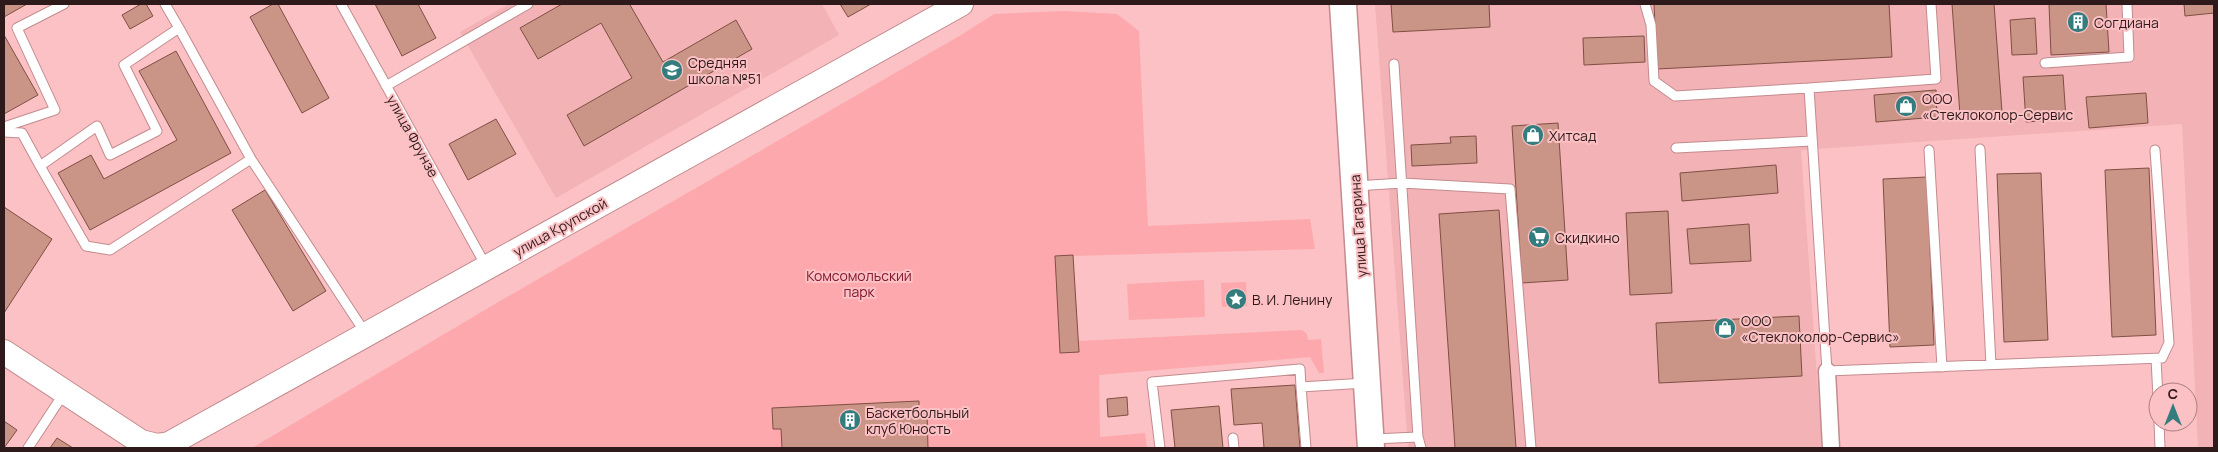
<svg xmlns="http://www.w3.org/2000/svg" width="2218" height="452" viewBox="0 0 2218 452" font-family="Manrope,sans-serif">
  <style>
    .built { fill: #f3b2b5 }
    .green { fill: #fda8ad }
    .building { fill: #ca9587; stroke: #7f4f43 }
    .lines { fill: none; stroke-linecap: round; stroke-linejoin: round }
    .lane-casing { stroke: #c38b8e; stroke-width: 11 }
    .street-casing { stroke: #c38b8e; stroke-width: 19 }
    .secondary-casing { stroke: #c38b8e; stroke-width: 26 }
    .primary-casing { stroke: #c38b8e; stroke-width: 29 }
    .lane { stroke: #fff; stroke-width: 9 }
    .street { stroke: #fff; stroke-width: 16 }
    .secondary { stroke: #fff; stroke-width: 24 }
    .primary { stroke: #fff; stroke-width: 26 }
    .labels { text-anchor: middle; dominant-baseline: central; stroke-width: 4; stroke-linejoin: round; paint-order: stroke }
    .poi-label { font-size: 14px; fill: #2f1a1b; stroke: #fcc1c4; text-anchor: start }
    .street-label { font-size: 14px; fill: #2f1a1b; stroke: #fcc1c4 }
    .park-label { font-size: 14px; fill: #84182e; stroke: #fcc1c4 }
  </style>
  <rect width="100%" height="100%" fill="#fcc1c4"/>
  <path class="built" d="M509,4H822L839,35L556,198L460,32Z
    M1375,4H2214V448H2198L2182,124L1801,150L1822,448H1408Z"/>
  <path class="green" d="M1064,11L1117,14L1139,31L1148,226L1310,219L1315,249L1073,256L1078,341L1302,330L1307,334L1308,340L1321,339L1324,373H1319L1310,357L1099,375L1100,437L1145,433L1147,448H252L500,301L961,35L994,14Z
    M1204,280L1205,317L1129,320L1127,284Z
    M1246,282L1247,306L1222,307L1221,283Z"/>
  <path class="building" d="M4,4H27L4,17Z
    M141,4H146L153,16L130,29L122,15Z
    M273,4H278L329,98L302,113L250,17Z
    M375,4H418L436,38L402,56Z
    M562,4H633L630,5L663,62L736,20L752,49L584,146L567,115L632,78L601,23L538,59L520,28Z
    M840,4H871L848,17Z
    M1391,4H1489L1490,27L1393,32Z
    M1654,4H1889L1892,57L1657,69Z
    M1952,4H1994L2002,112L1960,115Z
    M2049,4H2106L2109,52L2051,55Z
    M2184,4H2214V13L2185,16Z
    M2035,18L2037,54L2012,55L2010,20Z
    M4,35L38,95L4,114Z
    M1644,36L1645,62L1584,65L1583,38Z
    M176,51L231,153L90,230L58,173L91,155L104,179L177,140L139,71Z
    M2063,75L2066,119L2026,122L2023,77Z
    M1936,90L1937,117L1876,122L1874,95Z
    M2146,93L2148,123L2089,128L2086,97Z
    M496,119L516,154L468,180L449,144Z
    M1558,123L1568,280L1522,283L1512,126Z
    M1476,136L1477,163L1412,166L1411,145L1451,143L1450,137Z
    M1776,165L1778,193L1682,201L1680,173Z
    M2149,168L2156,335L2112,337L2105,170Z
    M2041,173L2048,340L2004,342L1997,174Z
    M1927,177L1934,345L1890,347L1883,179Z
    M265,190L326,291L293,311L232,210Z
    M4,207L52,239L4,313Z
    M1499,210L1516,448H1455L1439,214Z
    M1668,211L1672,293L1630,295L1626,213Z
    M1749,224L1751,261L1690,264L1687,229Z
    M1073,255L1079,352L1060,353L1055,256Z
    M1799,316L1802,376L1659,383L1656,323Z
    M1295,385L1300,448H1264L1262,423L1234,425L1231,389Z
    M1127,397L1128,415L1108,417L1107,399Z
    M919,401V412H927L928,448H782L781,429H773L772,408Z
    M1219,406L1223,448H1175L1171,410Z
    M4,421L17,430L4,448Z
    M57,438L73,448H50Z"/>
  <g class="lines">
    <g class="lane-casing">
      <path id="lane" d="M165,4L179,28
        M341,4L486,266
        M1645,4L1651,25L1654,81L1675,96L1809,88L1827,371L2162,358L2169,343L2155,150
        M2045,63L2129,57L2127,4
        M1394,64L1418,437L1421,448
        M386,86L528,4
        M1809,88L1936,79L1931,4
        M4,127L55,110L17,28L64,4
        M4,132L22,133L40,166
        M1676,148L1812,141
        M1980,149L1991,365
        M1929,150L1942,367
        M251,159L179,28L124,65L157,131L110,155L97,126L40,166L86,246L110,250L251,159L366,334
        M1356,186L1402,183L1510,189L1531,448
        M2156,359L2158,397
        M1301,387L1306,448
        M2159,422L2160,448
        M1233,438L1234,448
        M1373,439L1418,437
        M28,448L64,393
        M1160,448L1152,382L1300,369L1301,387L1365,383"/>
    </g>
    <g class="street-casing">
      <path id="street" d="M1827,371L1831,448"/>
    </g>
    <g class="secondary-casing">
      <path id="secondary" d="M4,352L141,442L157,446L169,444L961,4"/>
    </g>
    <g class="primary-casing">
      <path id="primary" d="M1343,4L1371,448"/>
    </g>
    <use href="#lane" class="lane"/>
    <use href="#street" class="street"/>
    <use href="#secondary" class="secondary"/>
    <use href="#primary" class="primary"/>
  </g>
  <defs>
    <g id="building-disc" transform="scale(1.125)"><circle r="9.5" fill="#347d7e" stroke="#fcc1c4"/><path d="M-4-6H4V6H1V3H-1V6H-4ZM-2.5-4.3h1.7v1.8h-1.7ZM.8-4.3h1.7v1.8H.8ZM-2.5-1h1.7V.8h-1.7ZM.8-1h1.7V.8H.8Z" fill="#fff"/></g>
    <g id="school-disc" transform="scale(1.125)"><circle r="9.5" fill="#347d7e" stroke="#fcc1c4"/><path d="M0-5L7-2L0 1L-7-2ZM-4 1L0 2.5L4 1V4Q0 6-4 4Z" fill="#fff"/></g>
    <g id="shop-disc" transform="scale(1.125)"><circle r="9.5" fill="#347d7e" stroke="#fcc1c4"/><path d="M-5-2.5h2.3a2.7 3.5 0 0 1 5.4 0H5L5.5 6h-11ZM-1.5-2.5h3a1.5 2.3 0 0 0-3 0Z" fill="#fff"/></g>
    <g id="supermarket-disc" transform="scale(1.125)"><circle r="9.5" fill="#347d7e" stroke="#fcc1c4"/><path d="M-6-5.5h2.5l.6 2H6L4.5 2H-2.5L-4.4-4H-6ZM-1.5 3.2a1.3 1.3 0 1 0 .1 0ZM3 3.2a1.3 1.3 0 1 0 .1 0Z" fill="#fff"/></g>
    <g id="sight-disc" transform="scale(1.125)"><circle r="9.5" fill="#347d7e" stroke="#fcc1c4"/><path d="M0-6L1.8-2.2L6-1.7L2.9 1.2L3.7 5.4L0 3.3L-3.7 5.4L-2.9 1.2L-6-1.7L-1.8-2.2Z" fill="#fff"/></g>
  </defs>
  <g fill-rule="evenodd">
    <use href="#building-disc" x="2078" y="22"/>
    <use href="#school-disc" x="672" y="70"/>
    <use href="#shop-disc" x="1906" y="106"/>
    <use href="#shop-disc" x="1533" y="135"/>
    <use href="#supermarket-disc" x="1539" y="237"/>
    <use href="#sight-disc" x="1236" y="299"/>
    <use href="#shop-disc" x="1725" y="328"/>
    <use href="#building-disc" x="850" y="420"/>
  </g>
  <g class="labels">
    <g class="poi-label">
      <text x="2094" y="22">Согдиана</text>
      <text x="688" y="62">Средняя<tspan x="688" dy="16">школа №51</tspan></text>
      <text x="1922" y="98">ООО<tspan x="1922" dy="16">«Стеклоколор-Сервис</tspan></text>
      <text x="1549" y="135">Хитсад</text>
      <text x="1555" y="237">Скидкино</text>
      <text x="1252" y="299">В. И. Ленину</text>
      <text x="1741" y="320">ООО<tspan x="1741" dy="16">«Стеклоколор-Сервис»</tspan></text>
      <text x="866" y="412">Баскетбольный<tspan x="866" dy="16">клуб Юность</tspan></text>
    </g>
    <g class="street-label">
      <text transform="translate(413 136) rotate(61)">улица Фрунзе</text>
      <text transform="translate(1358 226) rotate(-94)">улица Гагарина</text>
      <text transform="translate(560 227) rotate(-29)">улица Крупской</text>
    </g>
    <g class="park-label">
      <text x="859" y="275">Комсомольский<tspan x="859" dy="16">парк</tspan></text>
    </g>
  </g>
  <rect width="2218" height="452" fill="none" stroke="#2f1a1b" stroke-width="10"/>
  <g transform="translate(2173 407)"><circle r="24" fill="#fcc1c4" stroke="#aa7e80"/>
  <path d="M0-4L9 19L0 12L-9 19Z" fill="#347d7e"/>
  <text y="-8" font-size="14" font-weight="bold" text-anchor="middle" fill="#2f1a1b">С</text>
  </g>
</svg>
